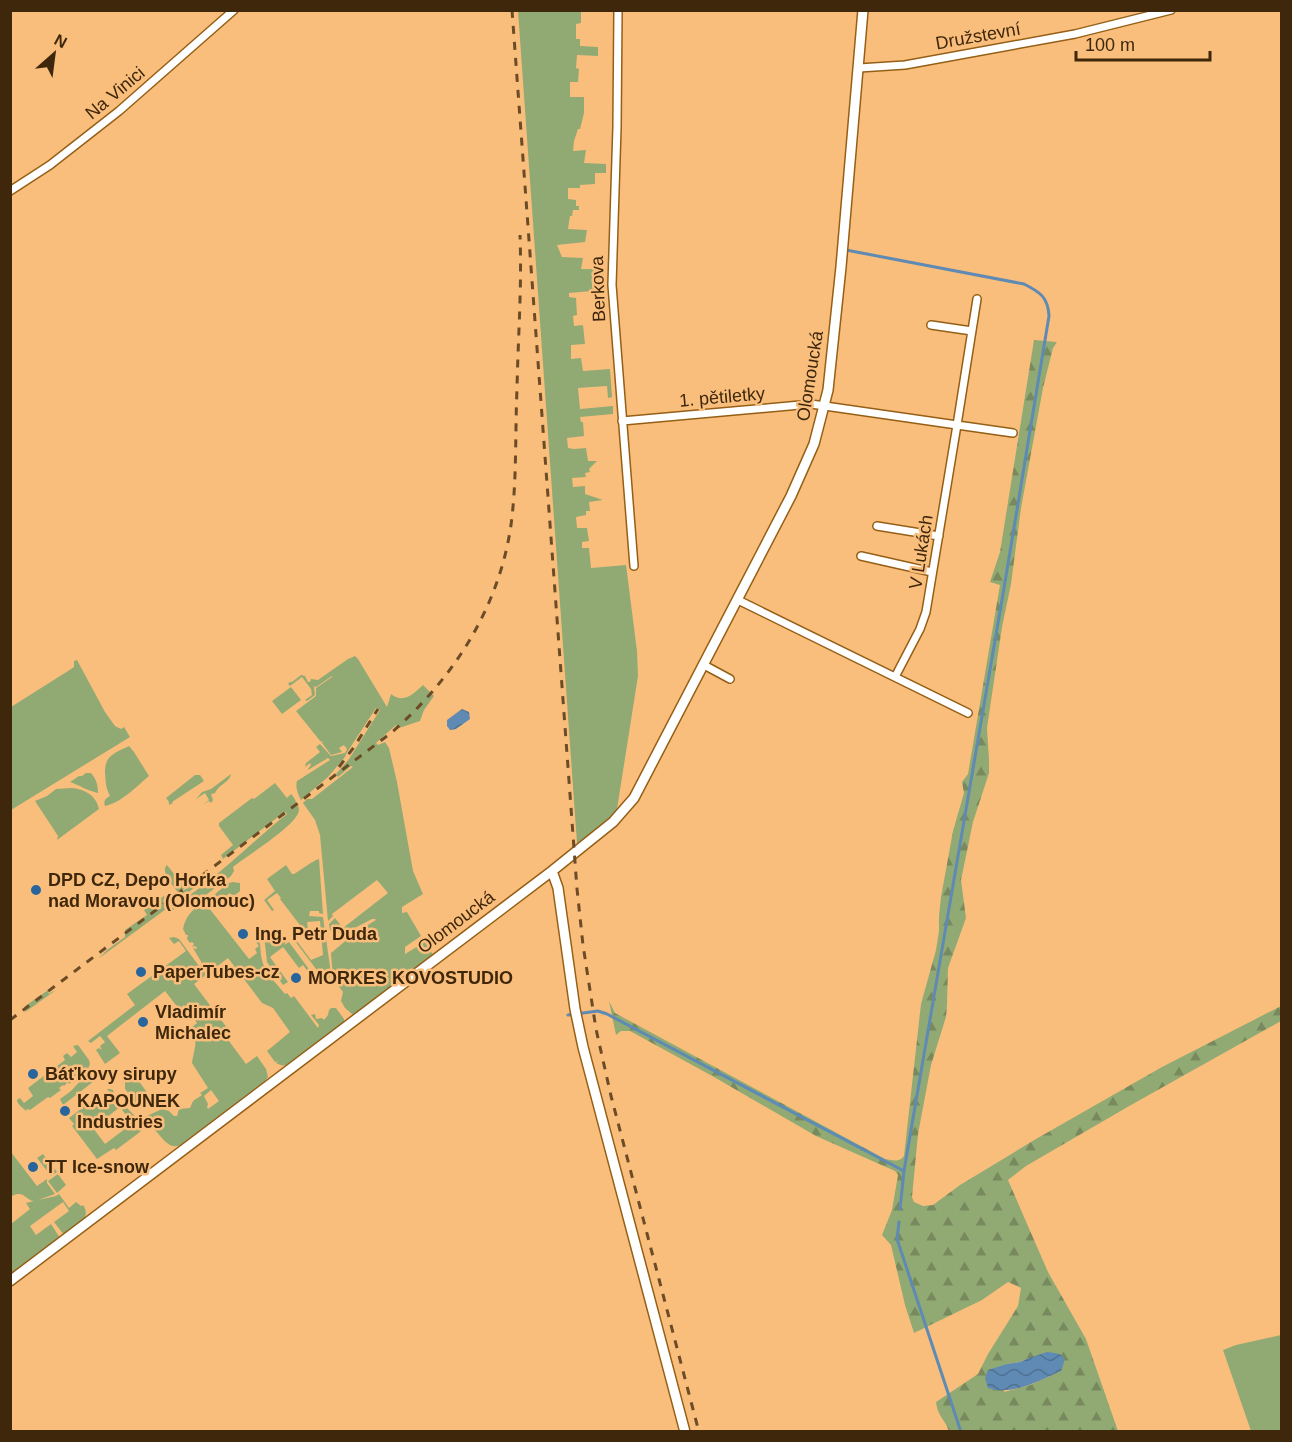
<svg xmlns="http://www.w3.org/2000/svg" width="1292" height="1442" viewBox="0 0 1292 1442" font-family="Helvetica,sans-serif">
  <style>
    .green { fill: #91aa74; fill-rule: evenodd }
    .forest { fill: url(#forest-firs); fill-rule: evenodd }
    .water { fill: url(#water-waves) }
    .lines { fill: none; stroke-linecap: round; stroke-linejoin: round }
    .stream { stroke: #5e8ab4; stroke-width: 3 }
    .street-casing { stroke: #955f15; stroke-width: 10 }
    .secondary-casing { stroke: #955f15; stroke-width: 12 }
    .street { stroke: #fff; stroke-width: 7 }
    .secondary { stroke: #fff; stroke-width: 9 }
    .rail { stroke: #6c4c27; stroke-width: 3; stroke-dasharray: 8 8; stroke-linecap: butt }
    .poi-dot { fill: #27659c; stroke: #fabe7c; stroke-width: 2 }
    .labels { text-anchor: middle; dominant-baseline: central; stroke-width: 5; stroke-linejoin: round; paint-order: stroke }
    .street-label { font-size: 18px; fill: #3e270b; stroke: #fabe7c }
    .poi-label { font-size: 18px; font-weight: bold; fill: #3e270b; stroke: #fabe7c; text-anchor: start }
  </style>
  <defs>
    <pattern id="forest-firs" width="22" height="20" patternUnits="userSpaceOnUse" patternTransform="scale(1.5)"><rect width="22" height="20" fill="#91aa74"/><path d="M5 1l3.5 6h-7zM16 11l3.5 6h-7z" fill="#788a5d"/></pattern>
    <pattern id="water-waves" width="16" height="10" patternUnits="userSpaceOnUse" patternTransform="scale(1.5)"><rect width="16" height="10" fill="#5e8ab4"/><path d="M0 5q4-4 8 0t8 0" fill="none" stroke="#4f7191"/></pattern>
  </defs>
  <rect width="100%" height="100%" fill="#fabe7c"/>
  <path class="green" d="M518,11H581V23L576,24V39H580V46L598,47V56L577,55L576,68L579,69L578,82H570V97H584V113L580,129H578L574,141L573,151L586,150L584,163L606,164V173H595V184L580,185V188H568V199L576,200V206H579V210H573L572,216H570L568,229L587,230L585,242L557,245L562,257L583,258L581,269H604V290L569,293V297L576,298L577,315L573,316L574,326L583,325L585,344L571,345V359L581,358L583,371L610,369L612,397L608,398L607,386L578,388L580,409L613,406V414L580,417L581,422H583L584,436L567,438L568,448L574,449L586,448L588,461H597L589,469L590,472L585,473L586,477L572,478L573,487L585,486V494L603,500L589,502L590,511H586V515L576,517L577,528H587L589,541L582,542V548H589L591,568L626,565L637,651L638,676L617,809L611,818L579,844L577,843Z
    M355,656L358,659L387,707L391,694C404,704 413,694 423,685L434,696L424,710L420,721L399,728L396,725L376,743L378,745L385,742L389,748L397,782L413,871L423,894L402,907V913L407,912L421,936L405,947V954L425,942L433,955L353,1015L345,1008L341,1001L343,992L333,979L331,953L355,933L376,920L375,919H372L347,932C341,933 335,934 330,930L329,924L335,918L343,928L388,893L377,880L332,914L333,916L328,921L320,835L315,820L303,803L307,799H312L353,767L351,766L338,777L336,774L349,759L380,710L376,708L346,754L345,757L328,777L301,800C298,794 295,788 297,781L330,760L328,758L308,770V769L311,765L310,763L305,767L306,763L320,752L316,747L320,744L331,756L345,753L347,749L344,745L339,748L342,752L331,755L322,743L323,741L321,742L296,711L316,696V688L332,677V676L316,687L314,686L315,695L307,701L305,700L312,695L311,689L302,677L290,686L288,684L290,682H292L301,675L305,676L308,682H310L311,679L318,680L348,659Z
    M77,660L105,712L115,726L121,729L124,727L130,737L11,810V707L68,671L74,667V661Z
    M291,687L301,700L282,714L272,701Z
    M129,746L134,752L149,776C136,787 121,803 105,806C103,801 106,798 110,796C105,786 106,783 105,772C105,755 115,753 129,746Z
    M86,773H91C96,779 98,784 98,793C88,791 79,785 70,782L79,776H82Z
    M231,774C230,782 219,784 215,793L211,794L213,800L211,803L209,801L203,805L209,800L205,793L196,799L202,792L211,789Z
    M195,775H200L204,781L172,802L173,803L169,805V802L166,798Z
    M275,783L287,798L291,794C294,797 297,802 296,805H298C298,806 299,808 299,810C298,825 246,856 233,867L234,871L231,876L198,901L190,904L187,902C182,897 163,876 165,869C165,867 166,866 167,865L182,884L191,878L190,884L180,892V893L200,879L202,880L185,896L187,897C223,872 253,841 287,814L285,812L282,814L223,859L221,855L233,845L219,826V823L252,798L254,799Z
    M71,788C85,789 96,795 99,809L57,840L58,836L35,801L47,796L56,789Z
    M319,859L323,914L319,913V911H310L309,916L323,917L331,974L329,978L325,981L292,937L293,936L311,960L323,955L320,921L307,922L309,936L311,935L312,940L310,942L304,935L306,933L280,899L281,898L277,893L267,900L274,910L272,911L264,900L275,891L267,879L286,865L292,874H294C301,870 312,861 319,859Z
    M233,882L240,883V891L233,897L230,893L219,901L215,895L216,893L229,883Z
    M164,896L171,899L175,906V909L169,913L166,909L98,959L107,950L125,937V930L147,915L144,910Z
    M208,900L214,903L209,908L249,959L257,953L255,949L259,946L256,942L259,940C261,946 260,953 262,960C265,973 277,984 285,994L287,993L291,998L294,996L318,1028L319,1025L311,1015L315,1014L316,1019L322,1018L324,1020L328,1015L329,1010L331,1008H336L344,1019V1022L290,1064C285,1066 281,1066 276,1063L278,1061L275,1062L267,1051L290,1032L273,1008L262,1003L228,958L194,984L228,1029L223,1033L246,1064L257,1056L266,1069L268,1077L263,1084L187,1142C171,1153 165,1141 155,1130C152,1126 148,1123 146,1119L147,1116L162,1109L169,1111L174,1116H177L179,1109L190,1108L193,1101L202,1095L200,1093L208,1088L192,1063C194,1048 199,1042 191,1028L197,1023L184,1005L179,1009L165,991L107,1036L120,1053L105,1064L96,1050L99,1048L102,1050L100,1046L105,1042L100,1036L91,1043L88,1041L135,1005L127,994L186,951L179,941L174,944L169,938L174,937L179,939L199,966L203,965L193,948L196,949L197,948L195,946L192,947L194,944L192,942L190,943L187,939L188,935H186L183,929C185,915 196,906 208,900ZM211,1090L219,1101L208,1109L207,1107L208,1104L204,1096Z
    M272,930C281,930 283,935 288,942H286L284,945L289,942L314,976L312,975V977L303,965L299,968L283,947L270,957L288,982L283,985L267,962L264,935Z
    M51,988L48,994L56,990L24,1013L26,1011L24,1007Z
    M78,1045L89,1060L90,1064L88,1069L69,1084L68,1082L64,1086L63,1085L59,1088L61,1090L50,1098L48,1097L30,1110L27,1109L26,1111C23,1108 17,1104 17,1100L20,1098L24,1103L33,1096L28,1088L65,1060L63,1056L67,1053L71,1057L77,1052L73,1046Z
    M100,1071L103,1074L102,1083L98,1078L63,1105L60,1099C64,1096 69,1093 72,1090C80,1081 87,1073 100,1071Z
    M130,1078L134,1081L138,1080L149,1095H143L146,1101L150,1102L146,1104L147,1105H138L125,1089V1082Z
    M107,1089H110L113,1090L115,1098L111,1102L112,1104L121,1102L137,1118L131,1122L120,1107L93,1128L105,1144L138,1119L143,1123V1127L140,1132L116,1150L114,1148L97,1159L72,1126L74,1124L69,1118L98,1096L103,1101L111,1094Z
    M11,1152L37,1186L47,1179V1183L55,1194L38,1200L56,1196L59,1194L69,1208L76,1202L81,1206L83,1205C93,1219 74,1227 64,1235L54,1222L69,1211L63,1202L30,1226L36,1235L51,1224L60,1238L11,1276V1224L30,1209L26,1203L34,1201C28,1201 24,1193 18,1194C15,1194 13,1196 11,1196Z
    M43,1154L57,1172L51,1176L37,1158Z
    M58,1174L66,1185L57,1193L48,1181Z
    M1281,1335V1431H1251L1223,1350L1236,1345Z"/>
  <path class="forest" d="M1034,340L1057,342L1053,348L1043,388L1021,508L1011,584L1002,627L987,728L989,760V773L973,822L961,880L966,918L948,968L947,1005L946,1017L931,1065L918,1134L912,1197L914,1202L923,1206L933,1205L960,1185L1036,1139L1162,1067L1281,1006V1021L1131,1105L1026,1166L1008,1180L1048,1272L1086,1339L1118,1431H949C944,1418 938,1417 936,1402L978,1374L988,1354L1018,1306L1021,1288L1008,1282L982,1300L914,1333L905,1305L891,1245L882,1235L892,1210L898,1175L895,1171L816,1136L714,1077L630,1031H621L616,1035L609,1001L615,1013L885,1159C893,1160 899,1163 904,1156L921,1004L936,950L939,931V916L941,897L953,831L964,793L962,782L968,774L1000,585L990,582L1000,552ZM1029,1358L1061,1371L1030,1385L1004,1392L1007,1364L1020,1362Z"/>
  <path class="water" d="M462,709L469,712L470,719L456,729L450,730L447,726V720Z
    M1047,1352C1063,1354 1068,1354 1061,1371C1038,1381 1013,1396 988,1388L985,1378L988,1370L1007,1364L1020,1362L1029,1358Z"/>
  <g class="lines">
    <path class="stream" d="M846,250L1024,284C1040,292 1048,297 1049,316L1004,588L904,1171L900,1209
      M568,1015L598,1011L607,1014L904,1171
      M899,1222L897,1239L961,1432"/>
    <g class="street-casing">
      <path id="street" d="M618,10L617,127L612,285L634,566
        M859,68L905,65L1075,34L1171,10
        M10,191L50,165L119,111L234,10
        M931,325L972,331
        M622,421L811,404L957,425L977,299
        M877,526L939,536
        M861,556L932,572
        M738,600L968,713
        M704,665L730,679
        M895,677L920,629L926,612L957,425L1013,433"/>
    </g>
    <g class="secondary-casing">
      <path id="secondary" d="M552,871L558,888L575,1009L583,1047L685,1432
        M10,1281L552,871L613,822L634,798L791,496L814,444L828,390L841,267L863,10"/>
    </g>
    <use href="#street" class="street"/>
    <use href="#secondary" class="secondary"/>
    <path class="rail" d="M512,10L577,889L583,945L596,1029L611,1096L699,1432
      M339,767L354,747L378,709
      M10,1020L391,733C453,679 499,608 511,525C517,480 515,434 517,389C518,338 522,286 520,235"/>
  </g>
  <g class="poi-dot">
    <circle cx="36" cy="890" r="6"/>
    <circle cx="243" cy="934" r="6"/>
    <circle cx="141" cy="972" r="6"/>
    <circle cx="296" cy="978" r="6"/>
    <circle cx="143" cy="1022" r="6"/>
    <circle cx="33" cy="1074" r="6"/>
    <circle cx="65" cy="1111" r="6"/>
    <circle cx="33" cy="1167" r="6"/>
  </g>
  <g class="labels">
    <g class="street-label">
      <text transform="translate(978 36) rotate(-10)">Družstevní</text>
      <text transform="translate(115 93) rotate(-40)">Na Vinici</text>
      <text transform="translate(598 289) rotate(-92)">Berkova</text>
      <text transform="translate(810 376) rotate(-81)">Olomoucká</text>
      <text transform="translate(722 397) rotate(-5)">1. pětiletky</text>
      <text transform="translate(921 552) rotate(-81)">V Lukách</text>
      <text transform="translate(456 922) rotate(-37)">Olomoucká</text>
    </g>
    <g class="poi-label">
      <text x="48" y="880">DPD CZ, Depo Horka<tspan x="48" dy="21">nad Moravou (Olomouc)</tspan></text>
      <text x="255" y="934">Ing. Petr Duda</text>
      <text x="153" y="972">PaperTubes-cz</text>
      <text x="308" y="978">MORKES KOVOSTUDIO</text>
      <text x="155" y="1012">Vladimír<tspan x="155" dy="21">Michalec</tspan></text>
      <text x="45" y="1074">Báťkovy sirupy</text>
      <text x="77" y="1101">KAPOUNEK<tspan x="77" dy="21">Industries</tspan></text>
      <text x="45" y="1167">TT Ice-snow</text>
    </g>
  </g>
  <rect width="1292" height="1442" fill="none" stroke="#3e270b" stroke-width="24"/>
  <g transform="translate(54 54) rotate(28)" stroke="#fabe7c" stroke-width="4.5" paint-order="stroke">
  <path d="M0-4.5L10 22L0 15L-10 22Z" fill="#3e270b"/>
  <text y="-9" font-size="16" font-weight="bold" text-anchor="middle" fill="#3e270b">N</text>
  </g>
  <path d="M1076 51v9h134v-9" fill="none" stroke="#3e270b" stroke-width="3"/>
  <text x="1085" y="51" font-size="18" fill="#3e270b" stroke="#fabe7c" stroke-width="4.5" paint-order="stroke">100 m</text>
</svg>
